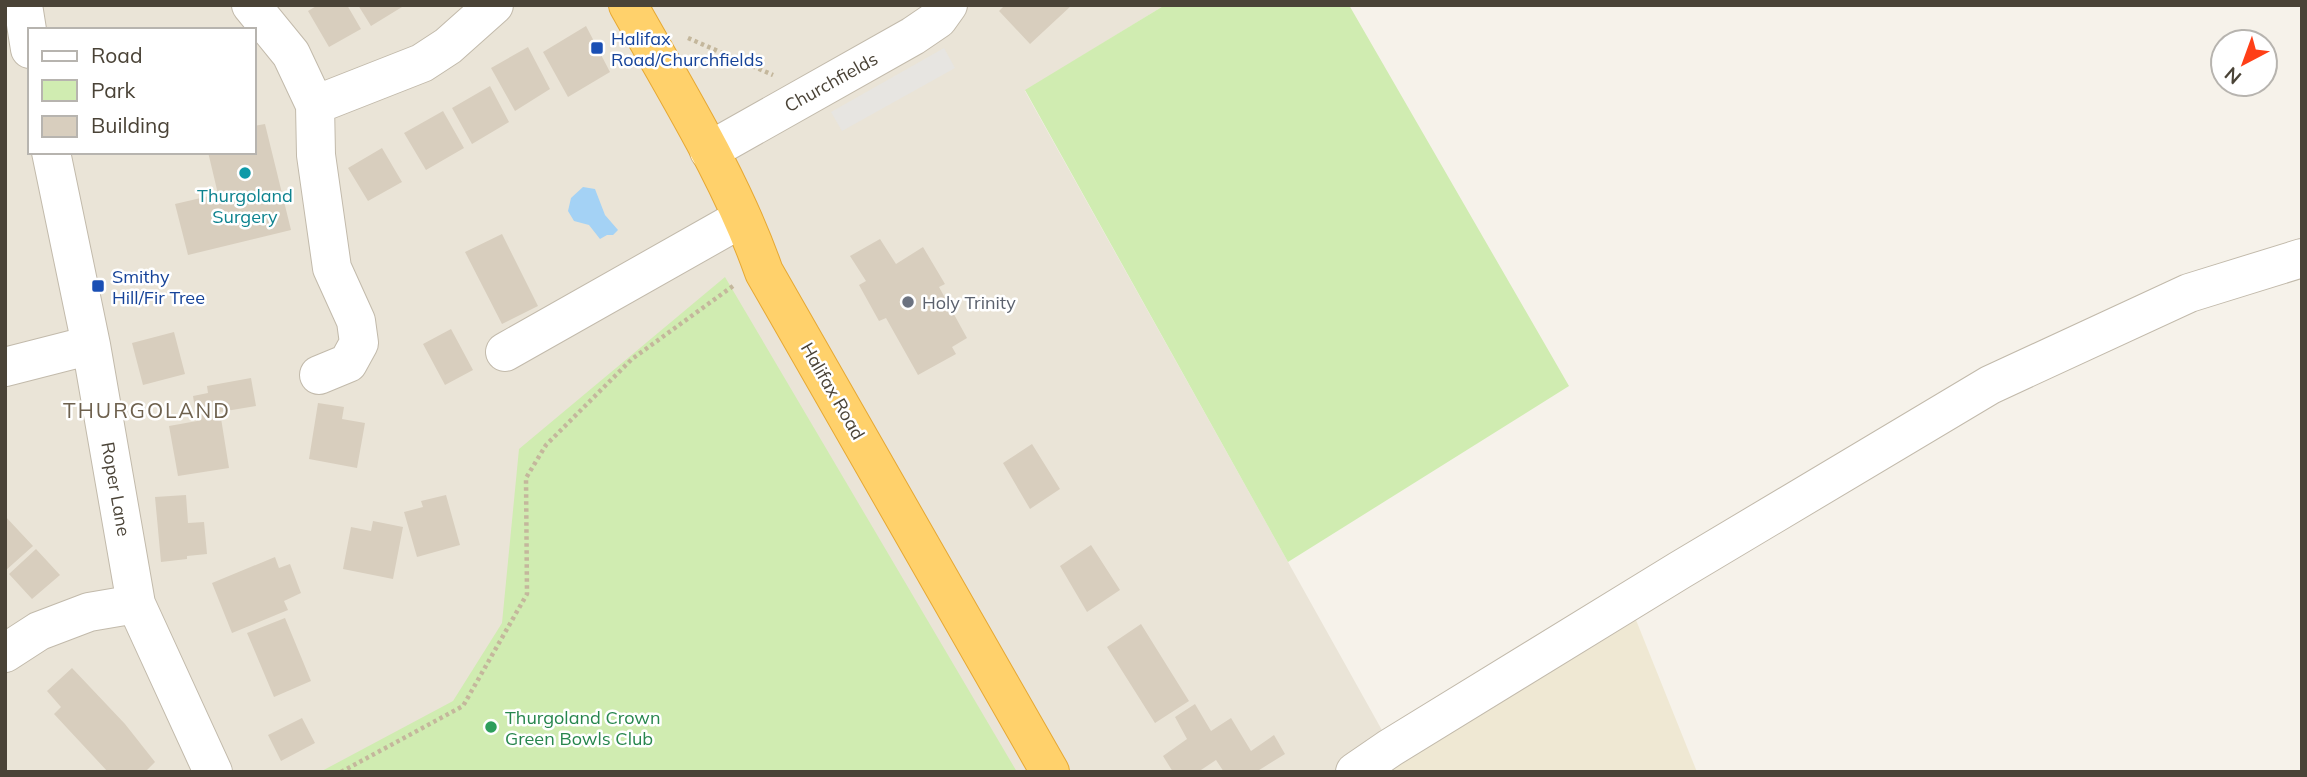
<svg xmlns="http://www.w3.org/2000/svg" width="2307" height="777" viewBox="0 0 2307 777" font-family="Mulish,sans-serif">
  <style>
    .residential { fill: #eae4d7; fill-rule: evenodd }
    .education { fill: #efe8d3 }
    .green { fill: #d0ecb1 }
    .parking { fill: #e7e5e1 }
    .water { fill: #a4d2f5 }
    .building { fill: #d8cebe }
    .lines { fill: none; stroke-linecap: round; stroke-linejoin: round }
    .minor-casing { stroke: #c2baab; stroke-width: 40 }
    .highway-casing { stroke: #e6a833; stroke-width: 40 }
    .path { stroke: #c4b79c; stroke-width: 4.5; stroke-dasharray: 3.5 3.5; stroke-linecap: butt }
    .minor { stroke: #fff; stroke-width: 38 }
    .highway { stroke: #ffd16b; stroke-width: 38 }
    .transit-dot { fill: #1a4fb4; stroke: #fff; stroke-width: 2.5 }
    .culture-dot { fill: #0f9aa8; stroke: #fff; stroke-width: 2.5 }
    .worship-dot { fill: #6b7280; stroke: #fff; stroke-width: 2.5 }
    .leisure-dot { fill: #2e9e5b; stroke: #fff; stroke-width: 2.5 }
    .labels { text-anchor: middle; dominant-baseline: central; stroke-width: 5; stroke-linejoin: round; paint-order: stroke }
    .transit-label { font-size: 18px; fill: #164399; stroke: #fff; text-anchor: start }
    .street-label { font-size: 18px; fill: #4a4337; stroke: #fff }
    .culture-label { font-size: 18px; fill: #0d838f; stroke: #fff }
    .worship-label { font-size: 18px; fill: #5b616d; stroke: #fff; text-anchor: start }
    .leisure-label { font-size: 18px; fill: #27864d; stroke: #fff; text-anchor: start }
    .quarter-label { font-size: 21px; letter-spacing: 2px; fill: #6e614e; stroke: #fff }
  </style>
  <rect width="100%" height="100%" fill="#f6f2ea"/>
  <path class="residential" d="M5,5H1165L1025,91L1383,732L1389,772H5ZM30,30H254V152H30Z"/>
  <path class="education" d="M1636,620L1697,772H1389L1397,766Z"/>
  <path class="green" d="M1165,5H1349L1569,386L1288,562L1025,90Z
    M725,277L1017,772H320L453,701L502,623L519,449Z"/>
  <path class="parking" d="M944,48L955,68L842,131L831,112Z"/>
  <path class="water" d="M583,187L595,189L605,215L618,230L613,235H607L600,239L589,225L574,221L568,211L571,198Z"/>
  <path class="building" d="M318,5H347L361,29L329,47L308,11Z
    M358,5H401L402,7L371,26Z
    M1005,5H1072L1030,44L999,11Z
    M586,26L610,72L568,97L543,52Z
    M528,47L550,89L515,111L491,68Z
    M490,86L509,122L472,144L452,108Z
    M443,111L464,148L426,170L404,133Z
    M265,124L291,230L188,255L175,204L218,194L208,152H254V126Z
    M382,148L402,182L368,201L348,168Z
    M502,234L538,306L502,324L465,252Z
    M880,239L896,264L923,247L945,284L939,287L967,338L952,347L956,354L918,375L886,318L879,321L859,285L866,281L850,256Z
    M451,329L473,370L445,385L423,344Z
    M174,332L185,374L143,385L132,343Z
    M251,378L256,406L220,412L229,468L178,476L169,426L197,421L193,396L208,393L207,386Z
    M318,403L344,407L342,419L365,423L357,468L309,459Z
    M1032,444L1060,489L1030,509L1003,463Z
    M186,495L188,523L204,522L207,554L187,556V559L161,562L155,497Z
    M446,495L460,545L417,557L404,512L423,507L421,501Z
    M5,516L33,546L5,571Z
    M373,521L403,527L393,579L343,569L351,527L371,531Z
    M1091,545L1120,590L1087,612L1060,566Z
    M36,549L60,575L32,599L9,574Z
    M275,557L279,568L290,564L301,593L284,601L288,610L232,633L212,583Z
    M285,618L311,681L274,697L247,633Z
    M1141,624L1189,701L1155,723L1107,647Z
    M72,668L125,724L155,762L145,772H108L54,714L61,707L47,691Z
    M1195,704L1211,731L1231,718L1251,751L1274,735L1285,754L1256,772H1224L1216,760L1198,772H1173L1163,756L1187,739L1175,717Z
    M302,718L315,743L281,761L268,735Z"/>
  <g class="lines">
    <g class="minor-casing">
      <path id="minor" d="M23,5L30,49
        M251,5L291,54L315,105L316,155L332,268L356,321L359,343L348,363L319,375
        M315,105L422,63L448,46L494,5
        M709,151L913,36L938,19L948,5
        M51,152L91,345L136,604L213,772
        M505,352L742,218
        M5,367L91,345
        M5,653L39,631L89,612L136,604
        M1355,772L1390,748L1680,570L1990,385L2189,293L2302,258"/>
    </g>
    <g class="highway-casing">
      <path id="highway" d="M628,5C676,91 731,178 764,272L1050,772"/>
    </g>
    <path class="path" d="M688,38L773,75
      M341,772L463,706L527,594L526,478L546,445L632,359L733,286"/>
    <use href="#minor" class="minor"/>
    <use href="#highway" class="highway"/>
  </g>
  <g class="transit-dot">
    <rect x="590" y="41" width="14" height="14" rx="3.5"/>
    <rect x="91" y="279" width="14" height="14" rx="3.5"/>
  </g>
  <circle class="culture-dot" cx="245" cy="173" r="7"/>
  <circle class="worship-dot" cx="908" cy="302" r="7"/>
  <circle class="leisure-dot" cx="491" cy="727" r="7"/>
  <g class="labels">
    <g class="transit-label">
      <text x="611" y="38">Halifax<tspan x="611" dy="21">Road/Churchfields</tspan></text>
      <text x="112" y="276">Smithy<tspan x="112" dy="21">Hill/Fir Tree</tspan></text>
    </g>
    <g class="street-label">
      <text transform="translate(831 82) rotate(-29)">Churchfields</text>
      <text transform="translate(833 391) rotate(60)">Halifax Road</text>
      <text transform="translate(116 489) rotate(80)">Roper Lane</text>
    </g>
    <g class="culture-label">
      <text x="245" y="195">Thurgoland<tspan x="245" dy="21">Surgery</tspan></text>
    </g>
    <g class="worship-label">
      <text x="922" y="302">Holy Trinity</text>
    </g>
    <g class="leisure-label">
      <text x="505" y="717">Thurgoland Crown<tspan x="505" dy="21">Green Bowls Club</tspan></text>
    </g>
    <g class="quarter-label">
      <text x="147" y="410">THURGOLAND</text>
    </g>
  </g>
  <rect width="2307" height="777" fill="none" stroke="#4a4337" stroke-width="14"/>
  <rect x="28" y="28" width="228" height="126" fill="#ffffff" stroke="#b7b4af" stroke-width="2"/>
  <rect x="42" y="51" width="35" height="10" fill="#ffffff" stroke="#b7b4af" stroke-width="2"/>
  <text x="91" y="63" font-size="21" fill="#4a4337">Road</text>
  <rect x="42" y="80" width="35" height="21" fill="#d0ecb1" stroke="#b7b4af" stroke-width="2"/>
  <text x="91" y="98" font-size="21" fill="#4a4337">Park</text>
  <rect x="42" y="116" width="35" height="21" fill="#d8cebe" stroke="#b7b4af" stroke-width="2"/>
  <text x="91" y="133" font-size="21" fill="#4a4337">Building</text>
  <g transform="translate(2244 63) rotate(221)"><circle r="33" fill="#ffffff" stroke="#b7b4af" stroke-width="2"/>
  <path d="M0-5L12 26L0 18L-12 26Z" fill="#ff3f17"/>
  <text y="-10" font-size="19" font-weight="bold" text-anchor="middle" fill="#4a4337">N</text>
  </g>
</svg>
